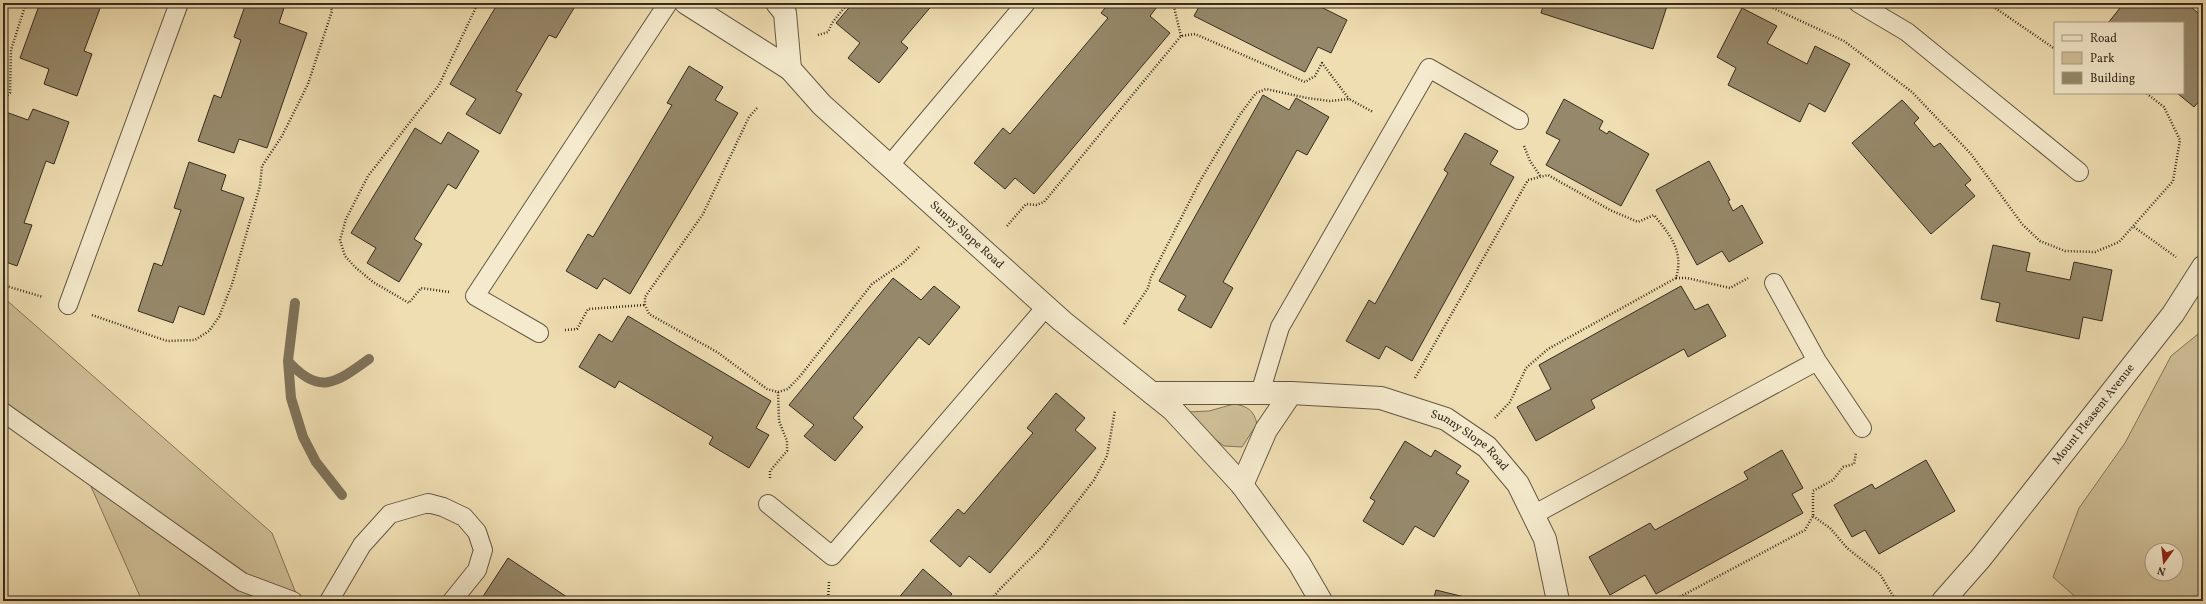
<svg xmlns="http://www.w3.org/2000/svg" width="2206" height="604" viewBox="0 0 2206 604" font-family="Vollkorn,serif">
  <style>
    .green { fill: #d0c099; stroke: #83765c; fill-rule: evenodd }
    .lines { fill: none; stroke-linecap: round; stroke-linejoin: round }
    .stream { stroke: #7f7259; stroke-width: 10 }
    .building { fill: #96896b; stroke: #362c1f }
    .lane-casing { stroke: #645844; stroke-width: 20 }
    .street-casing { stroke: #645844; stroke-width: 24 }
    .path { stroke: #362c1f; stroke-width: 2.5; stroke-dasharray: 1 2; stroke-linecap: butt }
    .lane { stroke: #f5eacd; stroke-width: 18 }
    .street { stroke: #f5eacd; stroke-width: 22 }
    .labels { text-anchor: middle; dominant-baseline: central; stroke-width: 4; stroke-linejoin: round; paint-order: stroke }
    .street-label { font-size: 12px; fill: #362c1f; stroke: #f5eacd }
  </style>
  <rect width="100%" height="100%" fill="#efdeb2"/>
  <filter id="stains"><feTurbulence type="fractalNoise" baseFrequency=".005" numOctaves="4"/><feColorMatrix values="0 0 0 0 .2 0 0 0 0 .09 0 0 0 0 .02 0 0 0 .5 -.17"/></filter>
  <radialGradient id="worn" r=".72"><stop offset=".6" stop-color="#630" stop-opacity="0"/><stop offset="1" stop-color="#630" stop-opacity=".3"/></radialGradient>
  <path class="green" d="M3,297L272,533L299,601H142L85,473L3,411Z
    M2203,330V601H2080L2053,577L2079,508L2125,443L2171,356ZM2152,550H2176V574H2152Z
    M1234,404C1247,406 1254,410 1257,424L1242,447L1224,446L1186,417L1187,412L1209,411Z"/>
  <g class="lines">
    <path class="stream" d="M295,303L288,361L291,398L303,437L316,462L342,495
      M288,361C319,396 336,383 369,359"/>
  </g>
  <path class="building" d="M40,3H102L84,51L92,54L77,96L44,84L49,69L20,58Z
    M246,3H278L285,5L279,23L307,33L267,148L239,139L234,153L198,141L214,95L221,98L241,40L234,37Z
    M498,3H577L556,38L549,35L516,91L522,94L500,134L466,114L476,99L450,84Z
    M853,3H934L901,42L908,48L879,83L848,58L860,43L836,23Z
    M1109,3H1160L1150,16L1170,33L1034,194L1015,178L1005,189L974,163L1003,128L1010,134L1108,18L1101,13Z
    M1201,3H1296L1304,7L1306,3H1313L1347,20L1331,53L1318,47L1305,72L1194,16Z
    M1544,3H1668L1653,49L1541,13Z
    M2066,3H2075L2073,7Z
    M2124,3H2186L2203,17V97L2194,107L2177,93H2183V23H2108Z
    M1742,8L1777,26L1767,43L1807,64L1815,46L1850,64L1825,112L1809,103L1800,122L1728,85L1736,68L1717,57Z
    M689,66L723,87L715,100L738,113L630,294L604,278L597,289L566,271L588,234L593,237L672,105L667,103Z
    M1263,95L1289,110L1296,98L1329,117L1307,155L1297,150L1223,282L1233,288L1211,328L1178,310L1186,296L1159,281Z
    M1564,99L1603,121L1599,129L1607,134L1609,131L1649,154L1621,206L1546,165L1560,140L1546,133Z
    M1902,100L1919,118L1914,123L1934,147L1940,143L1971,180L1965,185L1975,196L1931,234L1852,143Z
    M33,109L69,122L54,164L46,161L24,223L32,225L17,266L3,261V111L28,120Z
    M415,128L441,144L448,132L479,151L456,189L448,184L414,239L422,244L399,282L367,263L376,248L351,233Z
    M1465,133L1498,151L1490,164L1514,177L1412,361L1386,346L1379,359L1346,341L1369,300L1375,304L1448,173L1444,170Z
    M1709,161L1730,200L1728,201L1733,211L1742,205L1763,243L1729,262L1722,251L1697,265L1656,190Z
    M189,162L226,175L221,190L244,198L204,315L179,306L173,323L138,311L154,263L162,266L181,210L174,208Z
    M1993,245L2030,253L2026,271L2070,280L2074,262L2112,270L2102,321L2083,317L2079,339L1996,321L2000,303L1981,299Z
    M893,278L921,300L934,286L960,307L929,345L919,337L853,418L863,427L835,461L804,436L814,425L789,405Z
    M1681,286L1695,310L1708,304L1726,336L1688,357L1684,349L1591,400L1595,408L1536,441L1517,407L1551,389L1539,365Z
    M628,316L771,401L756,428L769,435L749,468L709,444L713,437L619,381L615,388L579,367L599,334L612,342Z
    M1056,393L1085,418L1075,430L1096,448L990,573L969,556L960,567L930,541L958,509L964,514L1033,433L1027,428Z
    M1405,441L1431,457L1435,450L1461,466L1456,473L1469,481L1434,537L1415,526L1403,545L1363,521L1375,501L1370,498Z
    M1782,450L1803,488L1792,494L1803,513L1656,594L1645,575L1610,595L1589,557L1650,523L1655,530L1748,479L1744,472Z
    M1926,460L1955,511L1879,554L1865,530L1852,537L1834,505L1872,484L1875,489Z
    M508,558L573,601H480Z
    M923,569L952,594L946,601H896Z
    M1436,590L1481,601H1433Z"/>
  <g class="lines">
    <g class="lane-casing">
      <path id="lane" d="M1858,3L1907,32L2079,172
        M889,166L1026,3
        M1774,283L1817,361
        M68,305L179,3
        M539,333L475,296L668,3
        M1260,393L1280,327L1429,68L1519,120
        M3,412L242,582L293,601
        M768,504L832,556L1046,307
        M1533,515L1817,361L1862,428
        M329,601L362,545L390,514L428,503L443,507L464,517L477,532L483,550L477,570L452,601"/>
    </g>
    <g class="street-casing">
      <g id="street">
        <path id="s1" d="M686,3L790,69L822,105L1062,321L1173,410L1242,485L1299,563L1321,601"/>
        <path d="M777,3L785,13L790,69"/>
        <path id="s2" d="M1152,393H1291L1381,398L1446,419L1487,447L1518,484L1545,539L1558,601"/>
        <path d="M1242,485L1266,430L1291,393"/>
        <path id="s3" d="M1943,601L1980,559L2173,314L2203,267"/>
      </g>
    </g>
    <path class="path" d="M1173,3L1181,36
      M1762,3L1844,41L1912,92L1971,154L2022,224L2040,241L2065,251L2095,252L2119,242L2173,181L2180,140L2164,107L2146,93
      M1988,3L2055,49
      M818,35L828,32L832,23L848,3
      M3,99L10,93L11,50L26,3
      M757,108L749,117L703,214L645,297V305L649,314L717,352L767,389L778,392L788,389L801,375L872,284L903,263L920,246
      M1524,146L1530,161L1541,177
      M1007,226L1026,204L1036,205L1044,202L1181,36L1195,34L1305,82L1315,76L1322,63L1349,99
      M2134,227L2176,257
      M1676,278H1687L1730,288L1748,278
      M3,285L43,297
      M449,292L421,288L409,303L373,282L355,267L345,256L340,240L346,219L368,176L439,85L478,3
      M92,315L167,341L195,340L209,331L219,317L232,284L260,186L262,166L282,136L308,84L332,11L330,3
      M1124,324L1148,288L1151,277L1200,181L1239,116L1256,93L1266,89L1307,98L1330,101L1349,99L1373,112
      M565,330L577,329L588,309L645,305
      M1415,378L1528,180L1548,175L1610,210L1638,222L1654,215C1670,235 1684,251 1676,278L1548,349L1526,368L1510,402L1495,418
      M770,478V471L787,451V441L779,421L778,392
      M1813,516L1830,528L1847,548L1880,574L1896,601
      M828,601L829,582
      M990,601L1000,589L1042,547L1094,480L1107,456L1115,410
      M1625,601L1637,598L1641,601
      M1672,601L1805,530L1813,516V491L1833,480L1843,467L1854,464L1856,453"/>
    <use href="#lane" class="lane"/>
    <use href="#street" class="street"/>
  </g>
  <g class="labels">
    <g class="street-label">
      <text stroke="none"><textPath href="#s1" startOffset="366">Sunny Slope Road</textPath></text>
      <text stroke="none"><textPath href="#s3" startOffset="240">Mount Pleasent Avenue</textPath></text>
      <text stroke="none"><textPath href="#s2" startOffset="329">Sunny Slope Road</textPath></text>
    </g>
  </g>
  <rect width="2206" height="604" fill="none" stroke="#efdeb2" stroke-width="16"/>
  <rect x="4" y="4" width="2198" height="596" fill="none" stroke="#362c1f" stroke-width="2"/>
  <rect x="8" y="8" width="2190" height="588" fill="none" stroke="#362c1f"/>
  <rect x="2054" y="22" width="130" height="72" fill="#f5eacd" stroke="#a99e87"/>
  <rect x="2062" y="35" width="20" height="6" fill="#f5eacd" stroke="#a99e87"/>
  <text x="2090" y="42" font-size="12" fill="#362c1f">Road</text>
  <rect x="2062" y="52" width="20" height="12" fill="#d0c099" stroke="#a99e87"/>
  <text x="2090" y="62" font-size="12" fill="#362c1f">Park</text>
  <rect x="2062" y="72" width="20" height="12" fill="#96896b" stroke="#a99e87"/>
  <text x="2090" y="82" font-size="12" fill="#362c1f">Building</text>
  <g transform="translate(2164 562) rotate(195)"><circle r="19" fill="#f5eacd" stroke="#a99e87"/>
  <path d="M0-3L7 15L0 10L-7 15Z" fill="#8f2418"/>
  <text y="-6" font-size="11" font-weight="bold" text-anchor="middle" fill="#362c1f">N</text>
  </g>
  <rect width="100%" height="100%" filter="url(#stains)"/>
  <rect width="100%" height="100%" fill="url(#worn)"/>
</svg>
